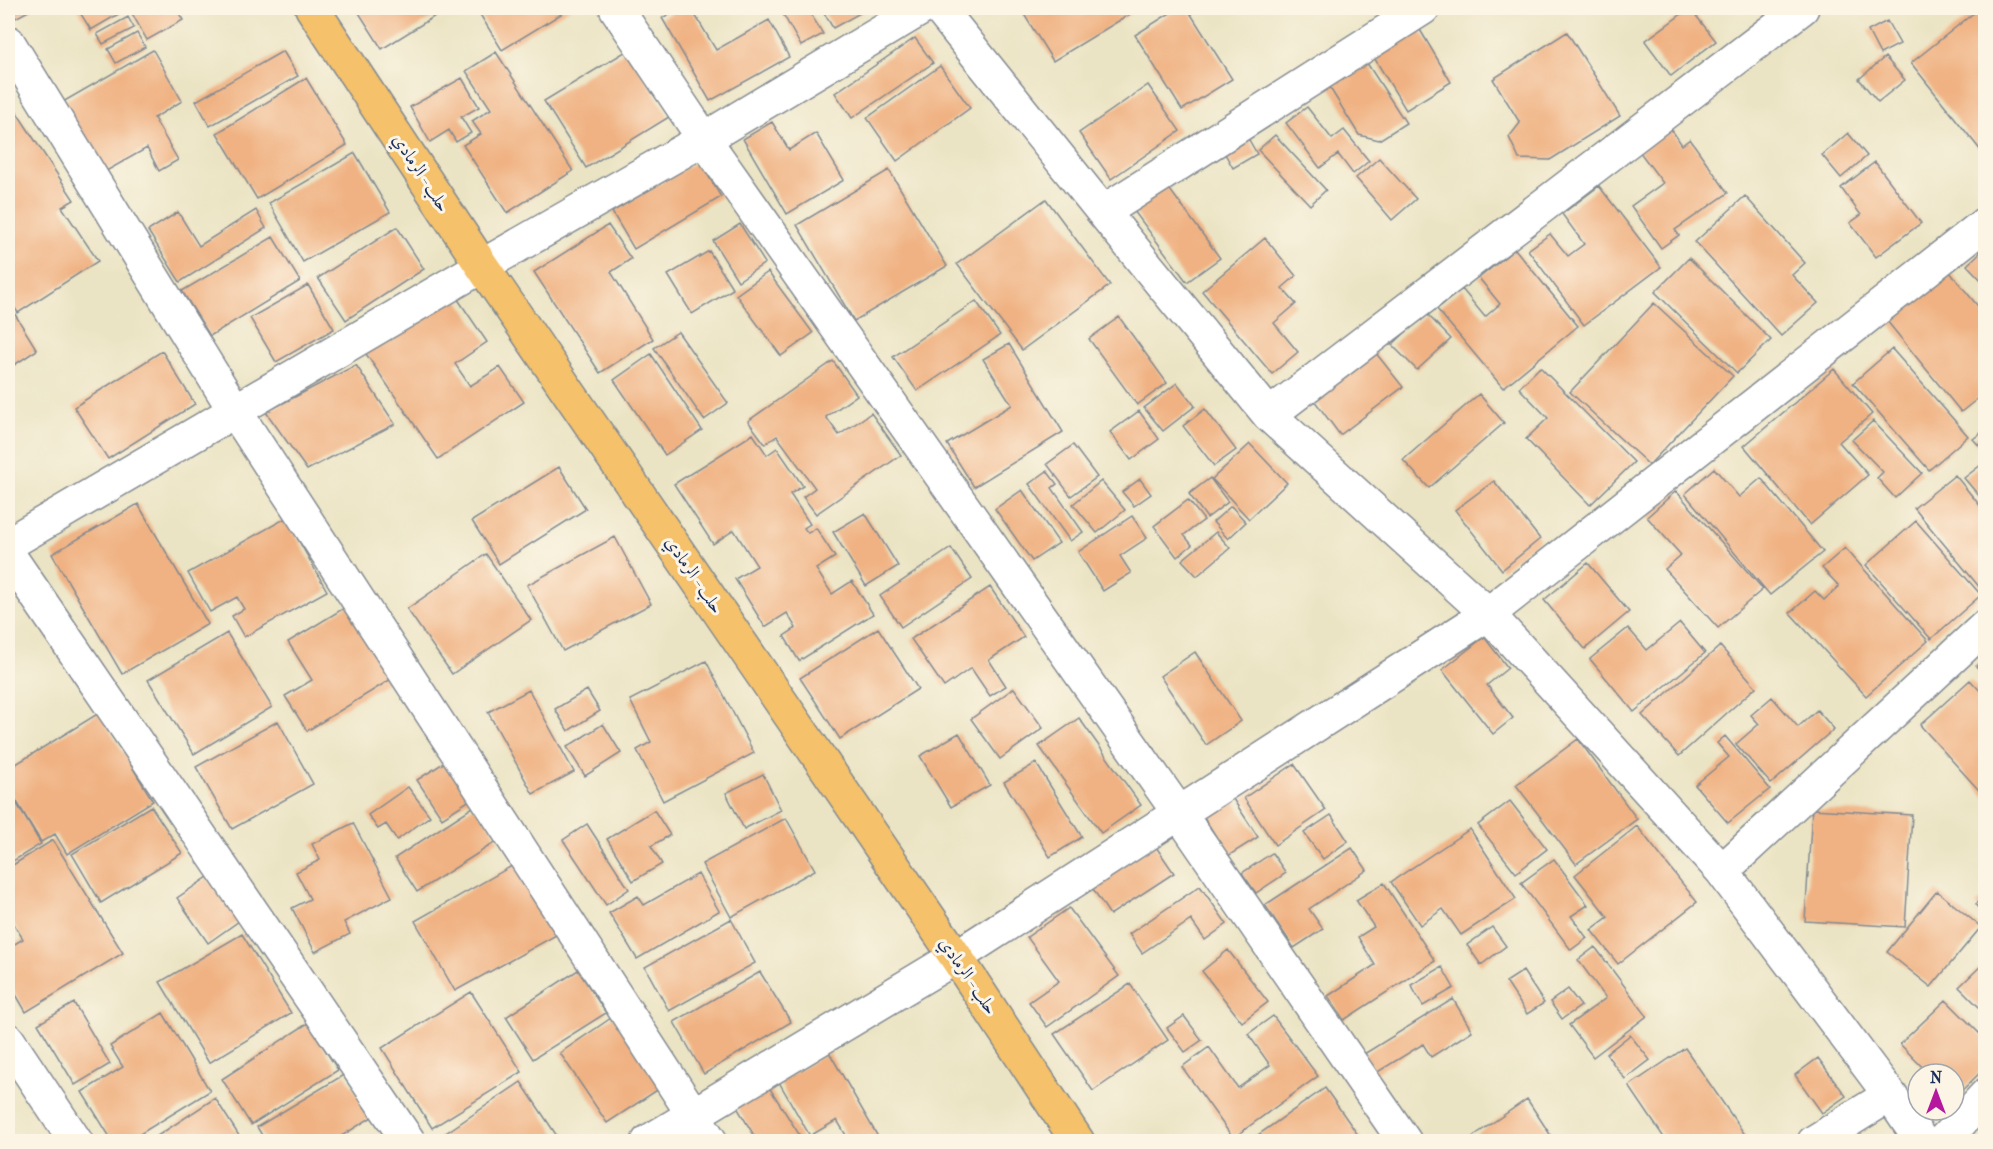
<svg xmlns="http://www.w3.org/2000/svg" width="1993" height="1149" viewBox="0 0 1993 1149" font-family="'IM FELL French Canon',Amiri,serif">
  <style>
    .building { fill: #f0b283 }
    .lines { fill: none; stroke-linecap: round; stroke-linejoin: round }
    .street-casing { stroke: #838a91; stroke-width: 36 }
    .highway-casing { stroke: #838a91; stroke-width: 36 }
    .street { stroke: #fff; stroke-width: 33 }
    .highway { stroke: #f5c16b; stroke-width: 33 }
    .labels { text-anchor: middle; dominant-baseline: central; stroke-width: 6; stroke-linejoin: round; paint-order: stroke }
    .street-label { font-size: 18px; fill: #1b2f5e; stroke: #fcf5e5 }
  </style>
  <rect width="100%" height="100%" fill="#fcf5e5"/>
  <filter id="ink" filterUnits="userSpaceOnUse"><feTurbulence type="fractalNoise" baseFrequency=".0167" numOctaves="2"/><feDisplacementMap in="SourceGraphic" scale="12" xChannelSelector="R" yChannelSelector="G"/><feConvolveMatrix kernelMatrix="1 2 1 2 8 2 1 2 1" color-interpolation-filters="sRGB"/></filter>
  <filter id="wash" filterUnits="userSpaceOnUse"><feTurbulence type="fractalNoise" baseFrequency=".008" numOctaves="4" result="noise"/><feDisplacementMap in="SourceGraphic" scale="24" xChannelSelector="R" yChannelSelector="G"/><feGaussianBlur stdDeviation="1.35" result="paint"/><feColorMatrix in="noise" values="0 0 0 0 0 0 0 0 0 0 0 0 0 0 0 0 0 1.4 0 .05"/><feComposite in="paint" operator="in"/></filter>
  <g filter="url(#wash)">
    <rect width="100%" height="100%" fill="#ebe4c4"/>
    <g id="blocks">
      <path class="building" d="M8,8H34L8,22Z
        M77,8H120L122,12L91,30Z
        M129,8H176L183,20L147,40Z
        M356,8H448L382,49Z
        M476,8H571L502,50Z
        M680,8H691L716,50L769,20L789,57L710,101L662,18Z
        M794,8H807L823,34L801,46L783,14Z
        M821,8H869L833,28Z
        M1020,8H1140L1053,61Z
        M1178,8H1187L1232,79L1182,110L1135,35Z
        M1690,8L1716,41L1671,76L1645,41Z
        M1980,8L1986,15V157L1911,63Z
        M128,17L134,28L103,44L97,34Z
        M1887,21L1900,44L1880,54L1868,31Z
        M1419,28L1451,82L1406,110L1373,56Z
        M1567,32L1620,116L1550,160L1519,159L1509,137L1520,123L1493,79Z
        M137,33L145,47L116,63L108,49Z
        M915,38L933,63L852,118L835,93Z
        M153,50L182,101L154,118L178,160L159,171L147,148L101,174L61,103Z
        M628,50L669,117L586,168L544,101Z
        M283,51L298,76L210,126L196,101Z
        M496,52L573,171L507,213L463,145L481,134L472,121L491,109L466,71Z
        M1363,57L1406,123L1379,140L1359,135L1325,80Z
        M1885,57L1905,80L1878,102L1859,79Z
        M940,66L970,108L897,161L867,118Z
        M306,78L347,145L257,199L217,133Z
        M462,78L479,107L461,117L471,133L456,142L449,130L430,142L410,107Z
        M1148,85L1180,131L1111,179L1079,133Z
        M8,99L74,200L62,207L98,261L18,313L8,297Z
        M1307,107L1332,139L1344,130L1369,161L1353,174L1338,154L1320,168L1286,123Z
        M772,122L789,150L816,133L844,180L787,214L743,139Z
        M1671,129L1682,145L1690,139L1728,193L1675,230L1679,235L1661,248L1631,206L1663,183L1639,151Z
        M1848,133L1867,156L1841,178L1822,155Z
        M1275,135L1326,190L1310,205L1258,150Z
        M1248,138L1257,154L1233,168L1224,152Z
        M355,153L390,212L303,262L269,203Z
        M1379,158L1416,199L1392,220L1356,178Z
        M699,160L721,197L634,249L612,212Z
        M1875,162L1921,223L1876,257L1850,223L1861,215L1841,188Z
        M889,170L947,266L854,321L797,225Z
        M1165,183L1220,258L1187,282L1131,207Z
        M1599,186L1661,267L1584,325L1528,250L1550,234L1568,256L1584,244L1562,214Z
        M1745,196L1805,263L1792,275L1818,303L1781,336L1695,242Z
        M1046,199L1110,285L1022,350L957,264Z
        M256,210L266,228L180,282L148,231L178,212L199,246Z
        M740,224L765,263L738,281L713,241Z
        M608,225L631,259L611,272L653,339L600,373L534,272Z
        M397,227L424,269L346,320L318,278Z
        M273,237L300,281L210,336L182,291Z
        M1265,238L1296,276L1282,288L1296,304L1274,323L1298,352L1272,374L1202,291Z
        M1986,247V285L1967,265Z
        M1515,249L1578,326L1503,388L1437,309L1462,289L1485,317L1500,304L1479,278Z
        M709,251L733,289L692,314L668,275Z
        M1689,258L1771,340L1737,373L1655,292Z
        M1949,271L1986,316V392L1961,412L1887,321Z
        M768,272L813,333L781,356L736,295Z
        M308,285L334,329L276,362L250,318Z
        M453,292L487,342L455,364L470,386L500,367L524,402L438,459L364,351Z
        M976,301L1000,335L917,391L893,357Z
        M8,303L37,350L8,369Z
        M1654,303L1733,376L1649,465L1570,392Z
        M1426,313L1451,339L1417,370L1392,345Z
        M1119,317L1167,383L1137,405L1089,339Z
        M678,332L728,403L704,420L654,348Z
        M1009,344L1063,432L974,487L947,444L1012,405L983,359Z
        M1892,349L1968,436L1929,470L1853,383Z
        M162,351L195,404L108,459L74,407Z
        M1375,352L1403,387L1340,435L1314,400Z
        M651,354L702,430L665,455L614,380Z
        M833,361L857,395L826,417L839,435L871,413L901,455L816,514L803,497L815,488L777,436L765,444L748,421Z
        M356,365L395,424L307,470L266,412Z
        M1540,367L1634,462L1590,505L1526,439L1548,418L1519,388Z
        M1834,369L1872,414L1839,442L1868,475L1810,525L1744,446Z
        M1177,383L1195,406L1163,431L1144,408Z
        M1479,394L1504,423L1429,488L1403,460Z
        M1205,409L1236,450L1214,466L1183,426Z
        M1139,411L1159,439L1131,460L1110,432Z
        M1873,421L1922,473L1895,498L1877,478L1883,472L1852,440Z
        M1986,429V453L1973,439Z
        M753,434L767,455L777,448L803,486L790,494L810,524L804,528L808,533L816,528L835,557L816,569L832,594L852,581L873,614L799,661L784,636L796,628L787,613L765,627L735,579L757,566L734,530L713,544L674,484Z
        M1250,444L1287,483L1249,519L1212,479Z
        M1073,445L1097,477L1071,496L1047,464Z
        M1986,461V504L1964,478Z
        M559,467L586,509L499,564L472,521Z
        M1714,468L1739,497L1761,478L1823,552L1770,595L1685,494Z
        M1047,471L1057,484L1052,488L1083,532L1070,541L1029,484Z
        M1955,475L1986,513V586L1981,589L1914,508Z
        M1210,478L1228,502L1207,518L1189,494Z
        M1140,479L1151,494L1134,506L1122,492Z
        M1101,481L1125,510L1097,533L1073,504Z
        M1494,481L1540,539L1502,570L1455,510Z
        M1022,490L1059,543L1032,561L995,509Z
        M1676,491L1763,589L1718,628L1665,569L1681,555L1647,517Z
        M1188,500L1204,520L1184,535L1192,545L1177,557L1154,526Z
        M138,504L208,624L122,674L52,554Z
        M1231,506L1246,522L1228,539L1213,522Z
        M865,513L898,566L866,586L833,532Z
        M1132,516L1147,538L1120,556L1131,573L1103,591L1078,552Z
        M286,518L327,591L244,637L232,616L244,609L237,597L210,612L188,573Z
        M1916,521L1981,595L1931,639L1866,565Z
        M1216,532L1230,548L1197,576L1182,560Z
        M615,537L651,604L563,651L527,585Z
        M951,548L972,579L901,627L880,596Z
        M1845,548L1928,641L1866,696L1790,613L1815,591L1824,600L1839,586L1822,568Z
        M486,554L531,620L452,674L407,609Z
        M1588,563L1629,612L1585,649L1544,600Z
        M990,587L1024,637L989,660L1006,686L990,696L971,668L944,687L911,639Z
        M349,605L393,678L307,731L285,696L312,680L288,642Z
        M1680,623L1705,653L1634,712L1590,659L1628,628L1647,650Z
        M878,628L918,689L840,739L800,678Z
        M227,633L272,707L194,754L148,680Z
        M1484,637L1508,668L1487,685L1513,718L1493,734L1442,670Z
        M1720,646L1756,687L1679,756L1642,715Z
        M1195,652L1241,721L1206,745L1160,676Z
        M1986,658V677L1976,666Z
        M706,661L754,753L663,801L637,750L651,742L630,700Z
        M1970,680L1986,697V798L1920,725Z
        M1014,688L1043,728L1000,759L971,719Z
        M529,690L574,772L533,794L488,712Z
        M587,690L600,711L568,731L555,709Z
        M1772,697L1798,727L1817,710L1834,729L1771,784L1736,744L1759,724L1751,715Z
        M99,713L153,801L67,854L55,834L41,842L8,787V769Z
        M1079,718L1141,805L1101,833L1039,746Z
        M278,721L313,784L232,829L196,767Z
        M603,724L621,753L585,776L567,747Z
        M959,733L990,785L951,807L920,756Z
        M1725,736L1770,789L1728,823L1695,785L1729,757L1717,743Z
        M1578,739L1637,819L1576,864L1516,785Z
        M448,760L473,798L442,818L417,780Z
        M1036,763L1082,837L1050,857L1004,782Z
        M1294,764L1326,810L1275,845L1244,798Z
        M763,774L781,810L744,829L726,793Z
        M408,787L430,816L397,840L386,824L378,829L368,815Z
        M8,789L41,844L8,864Z
        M1231,796L1258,837L1228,856L1202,814Z
        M1510,801L1547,849L1516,873L1478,825Z
        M476,805L499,840L417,892L395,858Z
        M151,806L182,853L101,903L72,854Z
        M1812,809L1912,815L1905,927L1805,921Z
        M654,810L670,835L651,846L662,864L633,881L607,839Z
        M1331,815L1348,841L1323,859L1304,833Z
        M786,818L815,870L731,917L702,864Z
        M353,823L392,897L344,922L350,934L315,952L292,908L310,899L296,872L320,860L312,844Z
        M587,824L629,889L606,905L563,840Z
        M1637,826L1697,902L1618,964L1591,930L1608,917L1575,875Z
        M1470,829L1516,899L1461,935L1443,909L1420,925L1391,882Z
        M53,840L123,953L26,1012L8,981V948L23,939L8,914V868Z
        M1154,844L1174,873L1110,915L1091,886Z
        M1352,848L1367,870L1309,909L1323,929L1294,948L1265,905Z
        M1272,853L1286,873L1256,893L1242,873Z
        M1554,859L1588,905L1571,916L1587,938L1571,950L1521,883Z
        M517,863L558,934L455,991L415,921Z
        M698,874L719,911L637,959L609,913L638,896L644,905Z
        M208,877L239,921L208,943L177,898Z
        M1384,883L1435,961L1344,1020L1328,996L1375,965L1358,937L1374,927L1356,900Z
        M1200,886L1227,924L1205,940L1191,920L1142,953L1129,934Z
        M1937,891L1981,927L1931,987L1887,952Z
        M1986,897V917L1976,904Z
        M1069,908L1119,976L1047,1027L1029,1002L1059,981L1027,937Z
        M731,919L755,963L669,1011L645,967Z
        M1492,927L1506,946L1481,965L1467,945Z
        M242,934L291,1013L209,1063L160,982Z
        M1595,947L1647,1016L1593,1057L1569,1025L1606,998L1578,960Z
        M1228,950L1268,1002L1242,1022L1202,971Z
        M1986,961V1014L1959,987Z
        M1442,967L1454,988L1423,1006L1411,985Z
        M578,970L606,1013L533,1059L506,1017Z
        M1523,971L1544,1003L1527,1014L1506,982Z
        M760,972L791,1022L704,1074L674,1022Z
        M1130,984L1168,1040L1093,1091L1054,1034Z
        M1568,989L1581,1006L1562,1019L1550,1002Z
        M471,992L522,1072L432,1128L382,1048Z
        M1453,999L1472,1031L1431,1057L1423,1044L1376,1073L1364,1054Z
        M1946,1000L1986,1040V1067L1954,1098V1074H1929L1900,1044Z
        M74,1003L110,1064L75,1085L38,1024Z
        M163,1013L210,1091L127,1142H113L82,1092L123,1067L110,1046Z
        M614,1016L662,1087L607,1123L560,1053Z
        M1184,1016L1202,1040L1185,1052L1167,1028Z
        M1273,1016L1318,1076L1233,1138L1182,1067L1209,1047L1238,1088L1270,1065L1248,1034Z
        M308,1023L338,1070L251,1125L222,1079Z
        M1630,1035L1650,1060L1625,1079L1606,1054Z
        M1685,1048L1750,1142H1667L1629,1086Z
        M829,1052L881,1142H850L837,1120L810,1136L779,1082Z
        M1818,1058L1846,1096L1822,1113L1795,1075Z
        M345,1074L372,1117L332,1142H266L257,1127Z
        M521,1082L561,1142H438L437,1139Z
        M767,1084L804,1142H758L735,1104Z
        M1325,1088L1363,1142H1248Z
        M215,1098L243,1142H148Z
        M1527,1099L1555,1142H1465Z"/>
    </g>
  </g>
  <g filter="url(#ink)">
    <use href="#blocks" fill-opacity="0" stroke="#838a91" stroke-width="1.5"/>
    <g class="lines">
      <g class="street-casing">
        <path id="street" d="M616,8L704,139L1179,813L1405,1142
          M939,8L1103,212L1269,415L1488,614L1722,871L1890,1095L1922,1142
          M8,42L235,411L711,1142
          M1103,212L1423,8
          M1269,415L1802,8
          M8,544L482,266L704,139L922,8
          M8,554L409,1142
          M1722,871L1986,626
          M8,1040L76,1142
          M648,1142L956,957L1488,614L1986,223
          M1814,1142L1890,1095
          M1942,1142L1986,1095"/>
      </g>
      <g class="highway-casing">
        <path id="highway" d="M312,8L482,266L956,957L1078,1142"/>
      </g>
      <use href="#street" class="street"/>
      <use href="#highway" class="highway"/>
    </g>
  </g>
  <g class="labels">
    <g class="street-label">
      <text transform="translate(421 173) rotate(57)">حلب - الرمادي</text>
      <text transform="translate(694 575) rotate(56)">حلب - الرمادي</text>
      <text transform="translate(968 976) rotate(56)">حلب - الرمادي</text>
    </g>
  </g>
  <rect width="1993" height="1149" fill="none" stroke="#fcf5e5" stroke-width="30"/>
  <g transform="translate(1936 1092)"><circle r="28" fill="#fcf5e5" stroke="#a2a6af" stroke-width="1.5"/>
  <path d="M0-4.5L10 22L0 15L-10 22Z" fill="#b5179e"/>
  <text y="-9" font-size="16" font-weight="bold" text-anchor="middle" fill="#1b2f5e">N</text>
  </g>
</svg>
